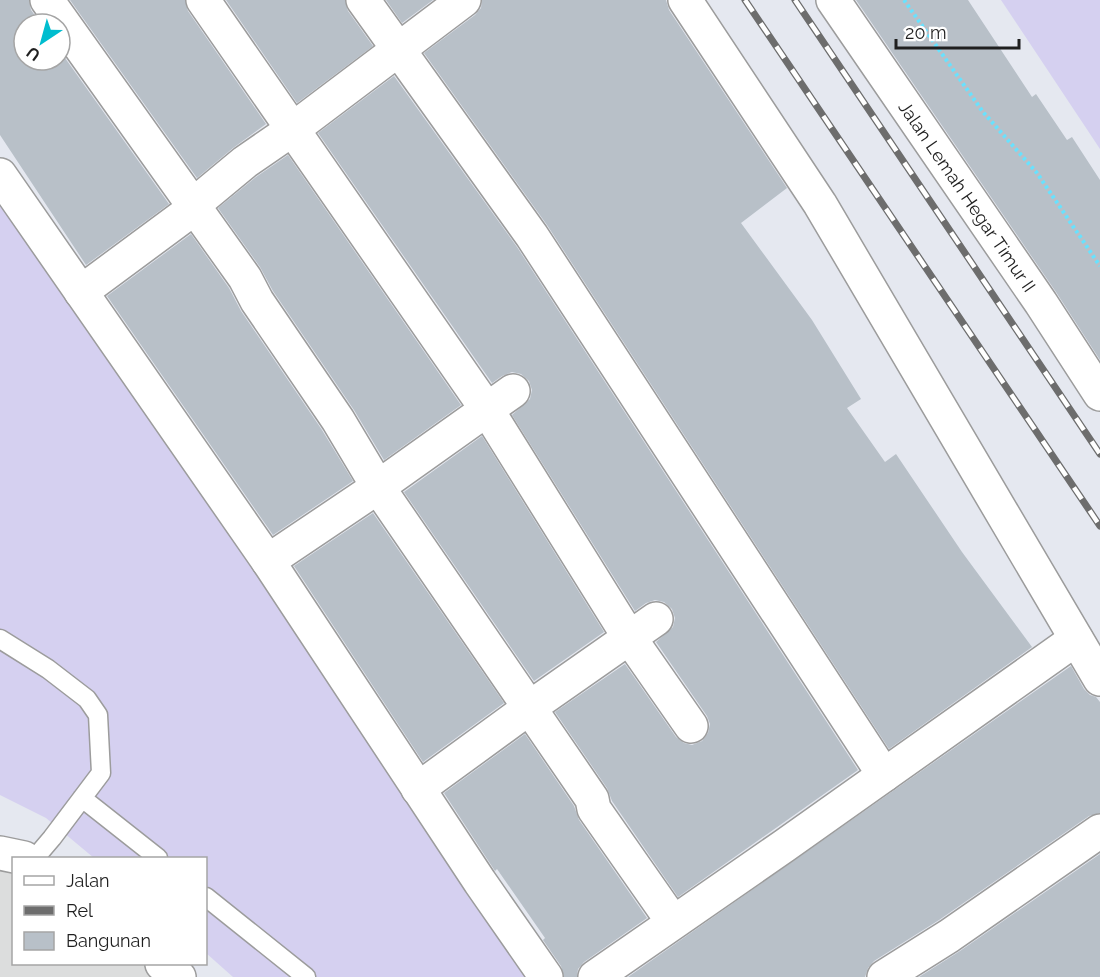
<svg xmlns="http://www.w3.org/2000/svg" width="1100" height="977" viewBox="0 0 1100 977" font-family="Raleway,sans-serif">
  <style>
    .residential { fill: #dcdddd }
    .farmland { fill: #d5d0f0 }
    .building { fill: #b8c0c8 }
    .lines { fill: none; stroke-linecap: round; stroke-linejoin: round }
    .lane-casing { stroke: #9c9c9c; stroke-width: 21 }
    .street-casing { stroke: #9c9c9c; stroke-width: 36 }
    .path { stroke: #68e2fe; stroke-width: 4; stroke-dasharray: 3 3; stroke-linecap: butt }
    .lane { stroke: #fff; stroke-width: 18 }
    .street { stroke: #fff; stroke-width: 33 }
    .rail-casing { stroke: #6d6d6d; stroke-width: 7 }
    .rail { stroke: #fff; stroke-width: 4.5; stroke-dasharray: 14; stroke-linecap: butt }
    .labels { text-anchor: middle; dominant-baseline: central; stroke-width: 6; stroke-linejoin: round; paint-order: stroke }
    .street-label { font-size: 18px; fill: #1f1f1f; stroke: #fff }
  </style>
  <rect width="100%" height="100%" fill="#e5e8f0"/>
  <path class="residential" d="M0,852L13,862L14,964H145L162,977H0Z"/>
  <path class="farmland" d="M1001,0H1100V149Z
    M0,177L540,977H233L206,953V858H94L46,818L0,795Z"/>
  <path class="building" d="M0,0H29L31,10L41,24H24V60H60V51L169,204L86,265L0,135Z
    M70,0H185L188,11L266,124L233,148L197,178Z
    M226,0H345L348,11L373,46L297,103Z
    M386,0H433L402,23Z
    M482,0H666L669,10L787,188L741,223L812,320L861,399L847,408L885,462L896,454L962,552L1032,647L889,749L547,225L424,53L475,15L481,8Z
    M856,0H968L1032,97L1036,94L1067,140L1072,137L1100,180V360L1056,292Z
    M394,76L517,247L858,770L678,897L612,801L607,788L555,712L625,664L676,737L684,743L692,745L702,741L708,733L710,724L707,716L656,642L673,627L675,618L672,609L664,602L655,600L646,603L635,611L512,415L530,399L532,390L529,381L521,374L512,372L502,376L492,383L318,133Z
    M288,155L461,405L384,460L354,410L273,291L260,267L218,208L256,177Z
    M191,234L229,288L241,311L322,430L353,481L273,535L107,296Z
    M482,436L604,632L534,681L404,492Z
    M373,513L504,703L423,762L294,566Z
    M1071,666L1084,689L1090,695L1096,697L1100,702V813L1089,816L939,920L874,961L868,968L865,977H628Z
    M525,734L574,806L579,820L647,918L584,962L578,969L577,977H564L561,966L543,940L545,938L497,869L495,871L444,793Z
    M1100,854V977H919L960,951Z"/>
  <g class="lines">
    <g class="lane-casing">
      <path id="lane" d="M0,639L48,669L87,699L98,715L101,773L52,838L35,858
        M82,798L158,858
        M206,897L306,977"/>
    </g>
    <g class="street-casing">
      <g id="street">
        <path d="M47,0L245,278L257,301L338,420L378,487L592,799L594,809L673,922"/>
        <path d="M203,0L488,411L629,637L691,726"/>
        <path d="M363,0L532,236L884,775"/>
        <path d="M685,0L820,204L1100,679"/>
        <path id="s1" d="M833,0L1041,303L1100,394"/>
        <path d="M0,175L268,561L480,882L546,977"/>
        <path d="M81,292L185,215L192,206L245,162L293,129L464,0"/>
        <path d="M268,561L378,487L513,391"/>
        <path d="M418,789L536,703L656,619"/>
        <path d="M0,853L24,858"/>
        <path d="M162,964L179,977"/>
        <path d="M595,977L784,846L1076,639"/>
        <path d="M884,977L949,936L1100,831"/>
      </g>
    </g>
    <path class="path" d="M904,0L983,112L1037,173L1100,266"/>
    <use href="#lane" class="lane"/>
    <use href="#street" class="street"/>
    <g class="rail-casing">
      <path id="rail" d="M745,0L1100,526
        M795,0L1100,454"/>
    </g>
    <use href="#rail" class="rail"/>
  </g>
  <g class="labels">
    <g class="street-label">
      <text stroke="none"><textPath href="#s1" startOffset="238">Jalan Lemah Hegar Timur II</textPath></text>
    </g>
  </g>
  <rect x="12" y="857" width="195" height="108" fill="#ffffff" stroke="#a5a5a5" stroke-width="1.5"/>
  <rect x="24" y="876" width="30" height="9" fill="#ffffff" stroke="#a5a5a5" stroke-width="1.5"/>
  <text x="66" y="887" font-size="18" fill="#1f1f1f">Jalan</text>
  <rect x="24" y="906" width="30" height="9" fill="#6d6d6d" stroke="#a5a5a5" stroke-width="1.5"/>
  <text x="66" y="917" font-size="18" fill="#1f1f1f">Rel</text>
  <rect x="24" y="932" width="30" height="18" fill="#b8c0c8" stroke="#a5a5a5" stroke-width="1.5"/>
  <text x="66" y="947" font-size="18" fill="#1f1f1f">Bangunan</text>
  <g transform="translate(42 42) rotate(216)"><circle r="28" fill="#ffffff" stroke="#a5a5a5" stroke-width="1.5"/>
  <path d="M0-4.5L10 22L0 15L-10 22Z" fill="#00bdcf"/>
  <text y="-9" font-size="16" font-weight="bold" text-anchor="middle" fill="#1f1f1f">U</text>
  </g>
  <path d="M896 39v9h123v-9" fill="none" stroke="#1f1f1f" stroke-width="3"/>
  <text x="905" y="39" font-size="18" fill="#1f1f1f" stroke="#ffffff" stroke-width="4.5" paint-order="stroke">20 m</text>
</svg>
